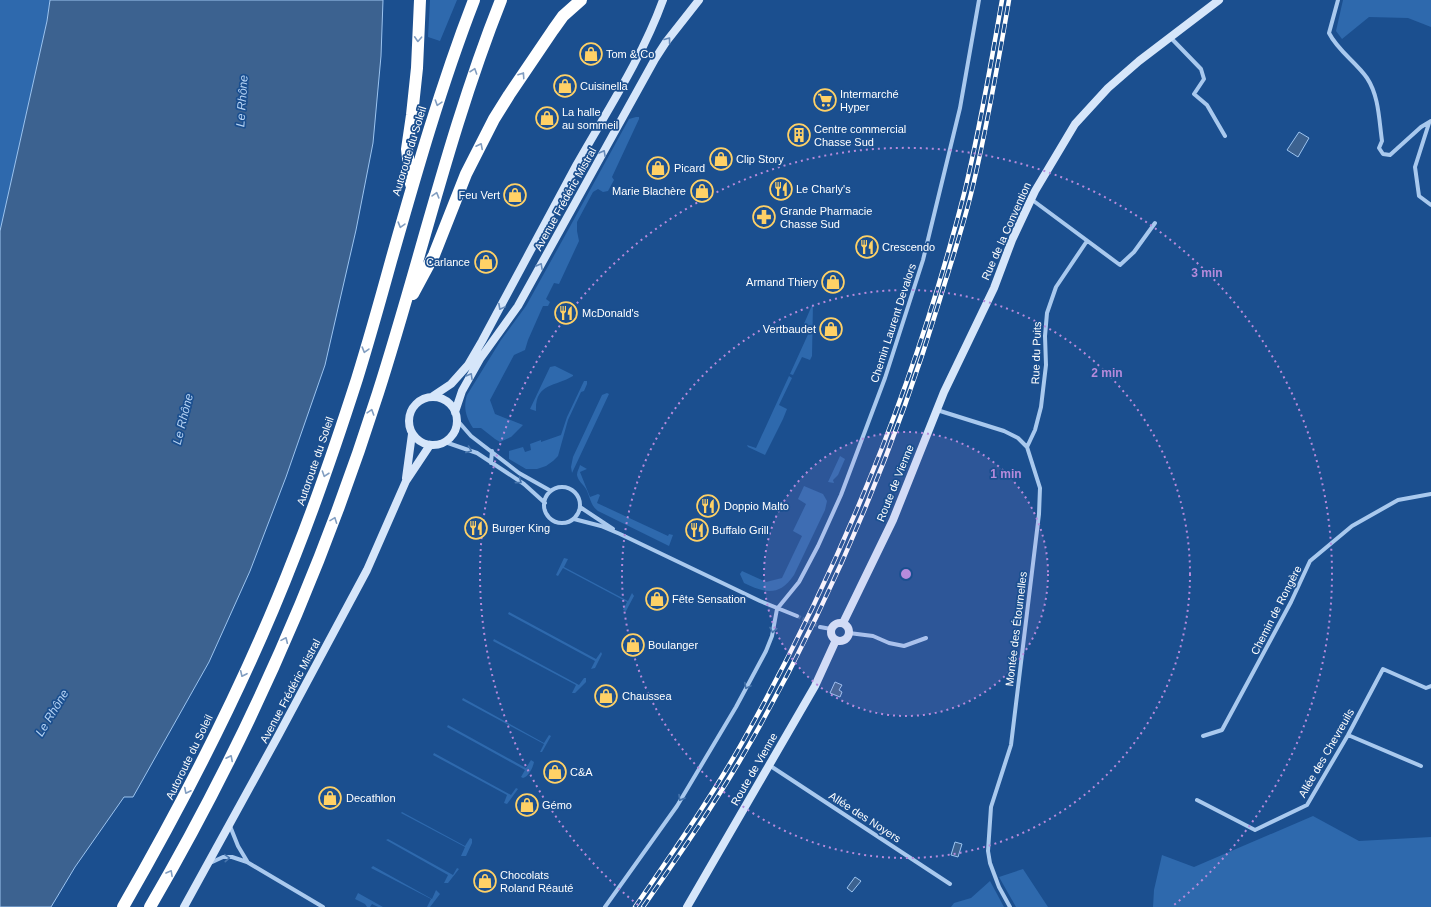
<svg xmlns="http://www.w3.org/2000/svg" width="1431" height="907" viewBox="0 0 1431 907" font-family="Arial,sans-serif">
  <style>
    .green { fill: #2e69ad }
    .water { fill: #3c6290; stroke: #9cc4f0 }
    .lines { fill: none; stroke-linecap: round; stroke-linejoin: round }
    .street-tunnel { stroke: #3d69a0; stroke-width: 4; stroke-dasharray: 4 2; stroke-linecap: butt }
    .street { stroke: #a9c9ee; stroke-width: 4 }
    .secondary { stroke: #d6e6fa; stroke-width: 8 }
    .highway { stroke: #fff; stroke-width: 12 }
    .rail-casing { stroke: #fff; stroke-width: 4.5 }
    .rail { stroke: #1b4f8f; stroke-width: 3; stroke-dasharray: 9; stroke-linecap: butt }
    .oneway { stroke: #829ec1 }
    .oneway2 { stroke: #668bba }
    .oneway3 { stroke: #4674ac }
    .ring { fill: none; stroke: #b68bdc; stroke-width: 2; stroke-dasharray: 2 4 }
    .labels { text-anchor: middle; dominant-baseline: central; stroke-width: 3.5; stroke-linejoin: round; paint-order: stroke }
    .poi-label { font-size: 11px; fill: #fff; stroke: #1b4f8f; text-anchor: start }
    .street-label { font-size: 11px; fill: #fff; stroke: #1b4f8f }
    .water-label { font-size: 12px; font-style: italic; fill: #b5d3f5; stroke: #1b4f8f }
    .centre { fill: #b68bdc; stroke: #1b4f8f; stroke-width: 2 }
    .ring-label { font-size: 12px; text-anchor: middle; font-weight: bold; fill: #b68bdc; stroke: #1b4f8f; stroke-width: 3.5; stroke-linejoin: round; paint-order: stroke }
  </style>
  <rect width="100%" height="100%" fill="#1b4f8f"/>
  <path class="green" d="M0,0H50L47,21L0,231Z
    M430,0H457L440,41L428,37Z
    M1343,0H1431V27L1408,18L1369,17L1342,39L1336,31Z
    M636,117H639V119L612,177L614,180L608,191L603,192L598,189L593,192L577,222V231L579,241L559,284L554,283L546,299L550,302L548,306H543L528,340L525,350L514,355L490,400L495,414L523,425L511,437L500,442L495,439L481,428H473C466,417 463,408 467,395L501,340L526,306L567,232L629,119Z
    M813,303L812,356L810,360L802,357L793,375L790,374L810,330L803,326Z
    M555,366L573,375V376C555,387 535,383 536,411L530,409L550,367Z
    M789,376L792,378L779,405L787,409L783,419L765,455L748,447L747,445L756,448Z
    M584,381H587V384L584,391L581,392L568,420L558,456L553,461L546,466L537,469H526L509,459V451L523,447L525,452L531,450L530,444L541,440V442L561,435L567,417Z
    M607,393L609,394L572,473L571,467L573,457L602,395Z
    M840,456L845,459L838,475L833,480L834,483L828,482Z
    M580,465L587,469L580,472L590,497L598,494L600,495L597,503L668,536L669,534L673,535L669,546L598,511C590,505 590,496 586,489C583,484 578,481 577,475C577,471 579,469 580,465Z
    M804,486L823,494L827,501L825,510L794,575C779,597 765,593 744,583L740,574L742,571L766,582L782,578L802,536L793,531L806,504L798,499Z
    M564,558L568,559L564,567L628,601L632,593L634,596L626,611L623,610L627,602L563,568L558,576L556,575Z
    M509,612L596,659L601,652L602,654L595,668L591,669L595,661L508,614Z
    M494,639L579,685L584,678H586V682L575,693H572L576,685L493,641Z
    M463,698L544,743L549,735L551,736L542,752H540L544,744L462,700Z
    M448,725L526,768L531,760L534,762C533,768 528,777 523,778L521,777L525,770L447,727Z
    M434,753L511,795L516,788L518,789L507,804L504,803L507,795L433,755Z
    M402,812L465,846L470,838L472,839V843L466,856H461L465,847L401,813Z
    M1313,816L1359,841L1431,837V907H1153L1154,890L1162,855L1194,867Z
    M388,839L453,875L457,868L459,869L448,883H444L448,875L386,840Z
    M373,866L432,899L436,890L440,894L430,907H427L431,899L371,868Z
    M1023,869L1048,907H1016L999,877Z
    M990,881L1004,907H951L954,903L971,898Z
    M358,893L383,907H378L372,904L370,907H367L365,904L355,899Z"/>
  <path class="water" d="M50,0H383L381,56L373,143L356,230L325,365L286,477L250,571L209,662L133,797H124L75,867L51,907H0V231L47,21Z
    M1299,132L1309,138L1298,157L1287,150Z
    M835,682L842,685L839,690L842,692L840,697L830,693Z
    M955,842L962,844L958,857L951,855Z
    M855,877L861,881L852,892L847,888Z"/>
  <g class="lines">
    <path class="street-tunnel" d="M797,616L820,627"/>
    <path class="street" d="M1338,0L1329,33C1338,51 1356,62 1367,78C1379,96 1379,120 1382,141L1379,148L1383,154L1390,155L1421,127L1431,121
      M1170,37L1201,69L1204,79L1194,94L1207,105L1225,136
      M1429,123L1415,167L1419,196L1431,205
      M1031,199L1120,265L1134,252L1155,223
      M937,410L1004,431L1018,438L1027,447L1040,488L1039,514L1011,745L991,807L988,851L990,863L999,887L1010,907
      M457,420L471,436L519,473L551,491
      M445,442L477,453L524,484L545,503
      M1027,447L1035,430L1041,407L1046,365L1045,336L1047,313L1056,287L1087,241
      M491,463L492,451
      M544 505a18 18 0 1 1 36 0a18 18 0 1 1-36 0Z
      M580,507L613,529
      M574,519L601,526L620,534L760,601L797,616
      M820,627L831,629
      M849,633L873,636L889,643L904,646L926,638
      M1348,735L1421,766
      M1203,736L1222,730L1291,602L1310,561L1352,526L1398,500L1431,494
      M769,765L950,884
      M1197,800L1255,830L1307,805L1348,735L1383,669L1426,688L1431,686
      M230,826L238,846L247,861
      M210,863L223,857H232L247,862L323,907
      M605,907L677,806L736,707L766,651L772,636L777,609L799,582L818,546L841,495L885,378L923,260L960,108L979,0"/>
    <path class="secondary" d="M433,396L451,384L468,365L482,341C514,282 545,223 577,164C607,111 642,58 663,0
      M409 421a24 24 0 1 1 48 0a24 24 0 1 1-48 0Z
      M455,412L462,391L480,359L518,306L655,59L666,42L699,0
      M406,478L412,434
      M843,623L893,520L944,392L994,288L1012,240L1035,191L1075,124L1108,88L1139,61L1219,0
      M831 632a9 9 0 1 1 18 0a9 9 0 1 1-18 0Z
      M184,907L278,736L367,570L406,481L430,445
      M687,907L815,686L836,640"/>
    <path class="highway" d="M411,184L407,149L412,115L417,68L420,0
      M413,294L434,255L466,174L494,119L509,95L553,30L563,16L581,0
      M123,907C188,794 248,677 295,555C318,497 338,438 357,379C369,340 380,301 391,261C416,173 441,85 474,0
      M150,907C245,744 321,572 378,393C420,262 450,128 501,0"/>
    <g class="rail-casing">
      <path id="rail" d="M635,907C672,853 711,798 743,741C840,568 916,382 965,190C980,127 991,64 1002,0
        M643,907C680,854 717,801 749,745C829,605 893,454 940,299C951,263 963,227 972,190C987,127 998,64 1009,0"/>
    </g>
    <use href="#rail" class="rail"/>
  </g>
  <defs><path id="oneway-chevron" d="M-2-3.5L2.5 0L-2 3.5" fill="none" stroke-width="1.6" stroke-linecap="round" stroke-linejoin="round"/></defs>
  <g class="oneway">
    <use href="#oneway-chevron" transform="translate(418 39) rotate(93)"/>
    <use href="#oneway-chevron" transform="translate(474 71) rotate(-71)"/>
    <use href="#oneway-chevron" transform="translate(522 75) rotate(-56)"/>
    <use href="#oneway-chevron" transform="translate(438 103) rotate(108)"/>
    <use href="#oneway-chevron" transform="translate(480 146) rotate(-63)"/>
    <use href="#oneway-chevron" transform="translate(436 195) rotate(-74)"/>
    <use href="#oneway-chevron" transform="translate(401 225) rotate(106)"/>
    <use href="#oneway-chevron" transform="translate(365 350) rotate(106)"/>
    <use href="#oneway-chevron" transform="translate(371 412) rotate(-72)"/>
    <use href="#oneway-chevron" transform="translate(325 474) rotate(109)"/>
    <use href="#oneway-chevron" transform="translate(334 520) rotate(-69)"/>
    <use href="#oneway-chevron" transform="translate(285 640) rotate(-66)"/>
    <use href="#oneway-chevron" transform="translate(243 674) rotate(115)"/>
    <use href="#oneway-chevron" transform="translate(230 758) rotate(-63)"/>
    <use href="#oneway-chevron" transform="translate(187 791) rotate(117)"/>
    <use href="#oneway-chevron" transform="translate(170 873) rotate(-61)"/>
  </g>
  <g class="oneway2">
    <use href="#oneway-chevron" transform="translate(668 40) rotate(-53)"/>
    <use href="#oneway-chevron" transform="translate(603 153) rotate(-61)"/>
    <use href="#oneway-chevron" transform="translate(540 266) rotate(-61)"/>
    <use href="#oneway-chevron" transform="translate(501 307) rotate(118)"/>
    <use href="#oneway-chevron" transform="translate(470 376) rotate(-60)"/>
  </g>
  <g class="oneway3">
    <use href="#oneway-chevron" transform="translate(469 450) rotate(22)"/>
    <use href="#oneway-chevron" transform="translate(519 481) rotate(36)"/>
    <use href="#oneway-chevron" transform="translate(773 630) rotate(101)"/>
    <use href="#oneway-chevron" transform="translate(747 686) rotate(118)"/>
    <use href="#oneway-chevron" transform="translate(681 798) rotate(121)"/>
    <use href="#oneway-chevron" transform="translate(227 858) rotate(-4)"/>
  </g>
  <circle cx="906" cy="574" r="142" fill="#b68bdc" fill-opacity=".12"/>
  <g class="ring">
    <circle cx="906" cy="574" r="142"/>
    <circle cx="906" cy="574" r="284"/>
    <path d="M638 905A426 426 0 1 1 1174 905"/>
  </g>
  <defs>
    <g id="shop-ring" transform="scale(1.15)"><circle r="9.5" fill="#1b4f8f" stroke="#ffd166" stroke-width="1.5"/><path d="M-5-2.5h2.3a2.7 3.5 0 0 1 5.4 0H5L5.5 6h-11ZM-1.5-2.5h3a1.5 2.3 0 0 0-3 0Z" fill="#ffd166"/></g>
    <g id="supermarket-ring" transform="scale(1.15)"><circle r="9.5" fill="#1b4f8f" stroke="#ffd166" stroke-width="1.5"/><path d="M-6-5.5h2.5l.6 2H6L4.5 2H-2.5L-4.4-4H-6ZM-1.5 3.2a1.3 1.3 0 1 0 .1 0ZM3 3.2a1.3 1.3 0 1 0 .1 0Z" fill="#ffd166"/></g>
    <g id="building-ring" transform="scale(1.15)"><circle r="9.5" fill="#1b4f8f" stroke="#ffd166" stroke-width="1.5"/><path d="M-4-6H4V6H1V3H-1V6H-4ZM-2.5-4.3h1.7v1.8h-1.7ZM.8-4.3h1.7v1.8H.8ZM-2.5-1h1.7V.8h-1.7ZM.8-1h1.7V.8H.8Z" fill="#ffd166"/></g>
    <g id="restaurant-ring" transform="scale(1.15)"><circle r="9.5" fill="#1b4f8f" stroke="#ffd166" stroke-width="1.5"/><path d="M-5-6h1v4h1v-4h1v4h1v-4h1v5L-1.5 .5V6h-2V.5L-5-1ZM5-6V6H3V1.5H1.5Q1.5-4 5-6Z" fill="#ffd166"/></g>
    <g id="pharmacy-ring" transform="scale(1.15)"><circle r="9.5" fill="#1b4f8f" stroke="#ffd166" stroke-width="1.5"/><path d="M-2-6h4v4h4v4h-4v4h-4v-4h-4v-4h4Z" fill="#ffd166"/></g>
  </defs>
  <g fill-rule="evenodd">
    <use href="#shop-ring" x="591" y="54"/>
    <use href="#shop-ring" x="565" y="86"/>
    <use href="#supermarket-ring" x="825" y="100"/>
    <use href="#shop-ring" x="547" y="118"/>
    <use href="#building-ring" x="799" y="135"/>
    <use href="#shop-ring" x="721" y="159"/>
    <use href="#shop-ring" x="658" y="168"/>
    <use href="#restaurant-ring" x="781" y="189"/>
    <use href="#shop-ring" x="702" y="191"/>
    <use href="#shop-ring" x="515" y="195"/>
    <use href="#pharmacy-ring" x="764" y="217"/>
    <use href="#restaurant-ring" x="867" y="247"/>
    <use href="#shop-ring" x="486" y="262"/>
    <use href="#shop-ring" x="833" y="282"/>
    <use href="#restaurant-ring" x="566" y="313"/>
    <use href="#shop-ring" x="831" y="329"/>
    <use href="#restaurant-ring" x="708" y="506"/>
    <use href="#restaurant-ring" x="476" y="528"/>
    <use href="#restaurant-ring" x="697" y="530"/>
    <use href="#shop-ring" x="657" y="599"/>
    <use href="#shop-ring" x="633" y="645"/>
    <use href="#shop-ring" x="606" y="696"/>
    <use href="#shop-ring" x="555" y="772"/>
    <use href="#shop-ring" x="330" y="798"/>
    <use href="#shop-ring" x="527" y="805"/>
    <use href="#shop-ring" x="485" y="881"/>
  </g>
  <g class="labels">
    <g class="poi-label">
      <text x="606" y="54">Tom &amp; Co</text>
      <text x="580" y="86">Cuisinella</text>
      <text x="840" y="94">Intermarché<tspan x="840" dy="13">Hyper</tspan></text>
      <text x="562" y="112">La halle<tspan x="562" dy="13">au sommeil</tspan></text>
      <text x="814" y="129">Centre commercial<tspan x="814" dy="13">Chasse Sud</tspan></text>
      <text x="736" y="159">Clip Story</text>
      <text x="674" y="168">Picard</text>
      <text x="796" y="189">Le Charly's</text>
      <text x="686" y="191" text-anchor="end">Marie Blachère</text>
      <text x="500" y="195" text-anchor="end">Feu Vert</text>
      <text x="780" y="211">Grande Pharmacie<tspan x="780" dy="13">Chasse Sud</tspan></text>
      <text x="882" y="247">Crescendo</text>
      <text x="470" y="262" text-anchor="end">Carlance</text>
      <text x="818" y="282" text-anchor="end">Armand Thiery</text>
      <text x="582" y="313">McDonald's</text>
      <text x="816" y="329" text-anchor="end">Vertbaudet</text>
      <text x="724" y="506">Doppio Malto</text>
      <text x="492" y="528">Burger King</text>
      <text x="712" y="530">Buffalo Grill</text>
      <text x="672" y="599">Fête Sensation</text>
      <text x="648" y="645">Boulanger</text>
      <text x="622" y="696">Chaussea</text>
      <text x="570" y="772">C&amp;A</text>
      <text x="346" y="798">Decathlon</text>
      <text x="542" y="805">Gémo</text>
      <text x="500" y="875">Chocolats<tspan x="500" dy="13">Roland Réauté</tspan></text>
    </g>
    <g class="street-label">
      <text transform="translate(409 151) rotate(-73)">Autoroute du Soleil</text>
      <text transform="translate(565 199) rotate(-61)">Avenue Frédéric Mistral</text>
      <text transform="translate(1006 231) rotate(-66)">Rue de la Convention</text>
      <text transform="translate(893 323) rotate(-72)">Chemin Laurent Devalors</text>
      <text transform="translate(1036 353) rotate(-88)">Rue du Puits</text>
      <text transform="translate(315 461) rotate(-71)">Autoroute du Soleil</text>
      <text transform="translate(895 483) rotate(-68)">Route de Vienne</text>
      <text transform="translate(1276 610) rotate(-63)">Chemin de Rongère</text>
      <text transform="translate(1016 629) rotate(-83)">Montée des Étournelles</text>
      <text transform="translate(290 691) rotate(-62)">Avenue Frédéric Mistral</text>
      <text transform="translate(1326 753) rotate(-60)">Allée des Chevreuils</text>
      <text transform="translate(189 757) rotate(-64)">Autoroute du Soleil</text>
      <text transform="translate(754 769) rotate(-60)">Route de Vienne</text>
      <text transform="translate(865 817) rotate(33)">Allée des Noyers</text>
    </g>
    <g class="water-label">
      <text transform="translate(242 101) rotate(-86)">Le Rhône</text>
      <text transform="translate(183 419) rotate(-76)">Le Rhône</text>
      <text transform="translate(52 713) rotate(-59)">Le Rhône</text>
    </g>
  </g>
  <circle cx="906" cy="574" r="6" class="centre"/>
  <g class="ring-label">
    <text x="1207" y="277">3 min</text>
    <text x="1107" y="377">2 min</text>
    <text x="1006" y="478">1 min</text>
  </g>
</svg>
